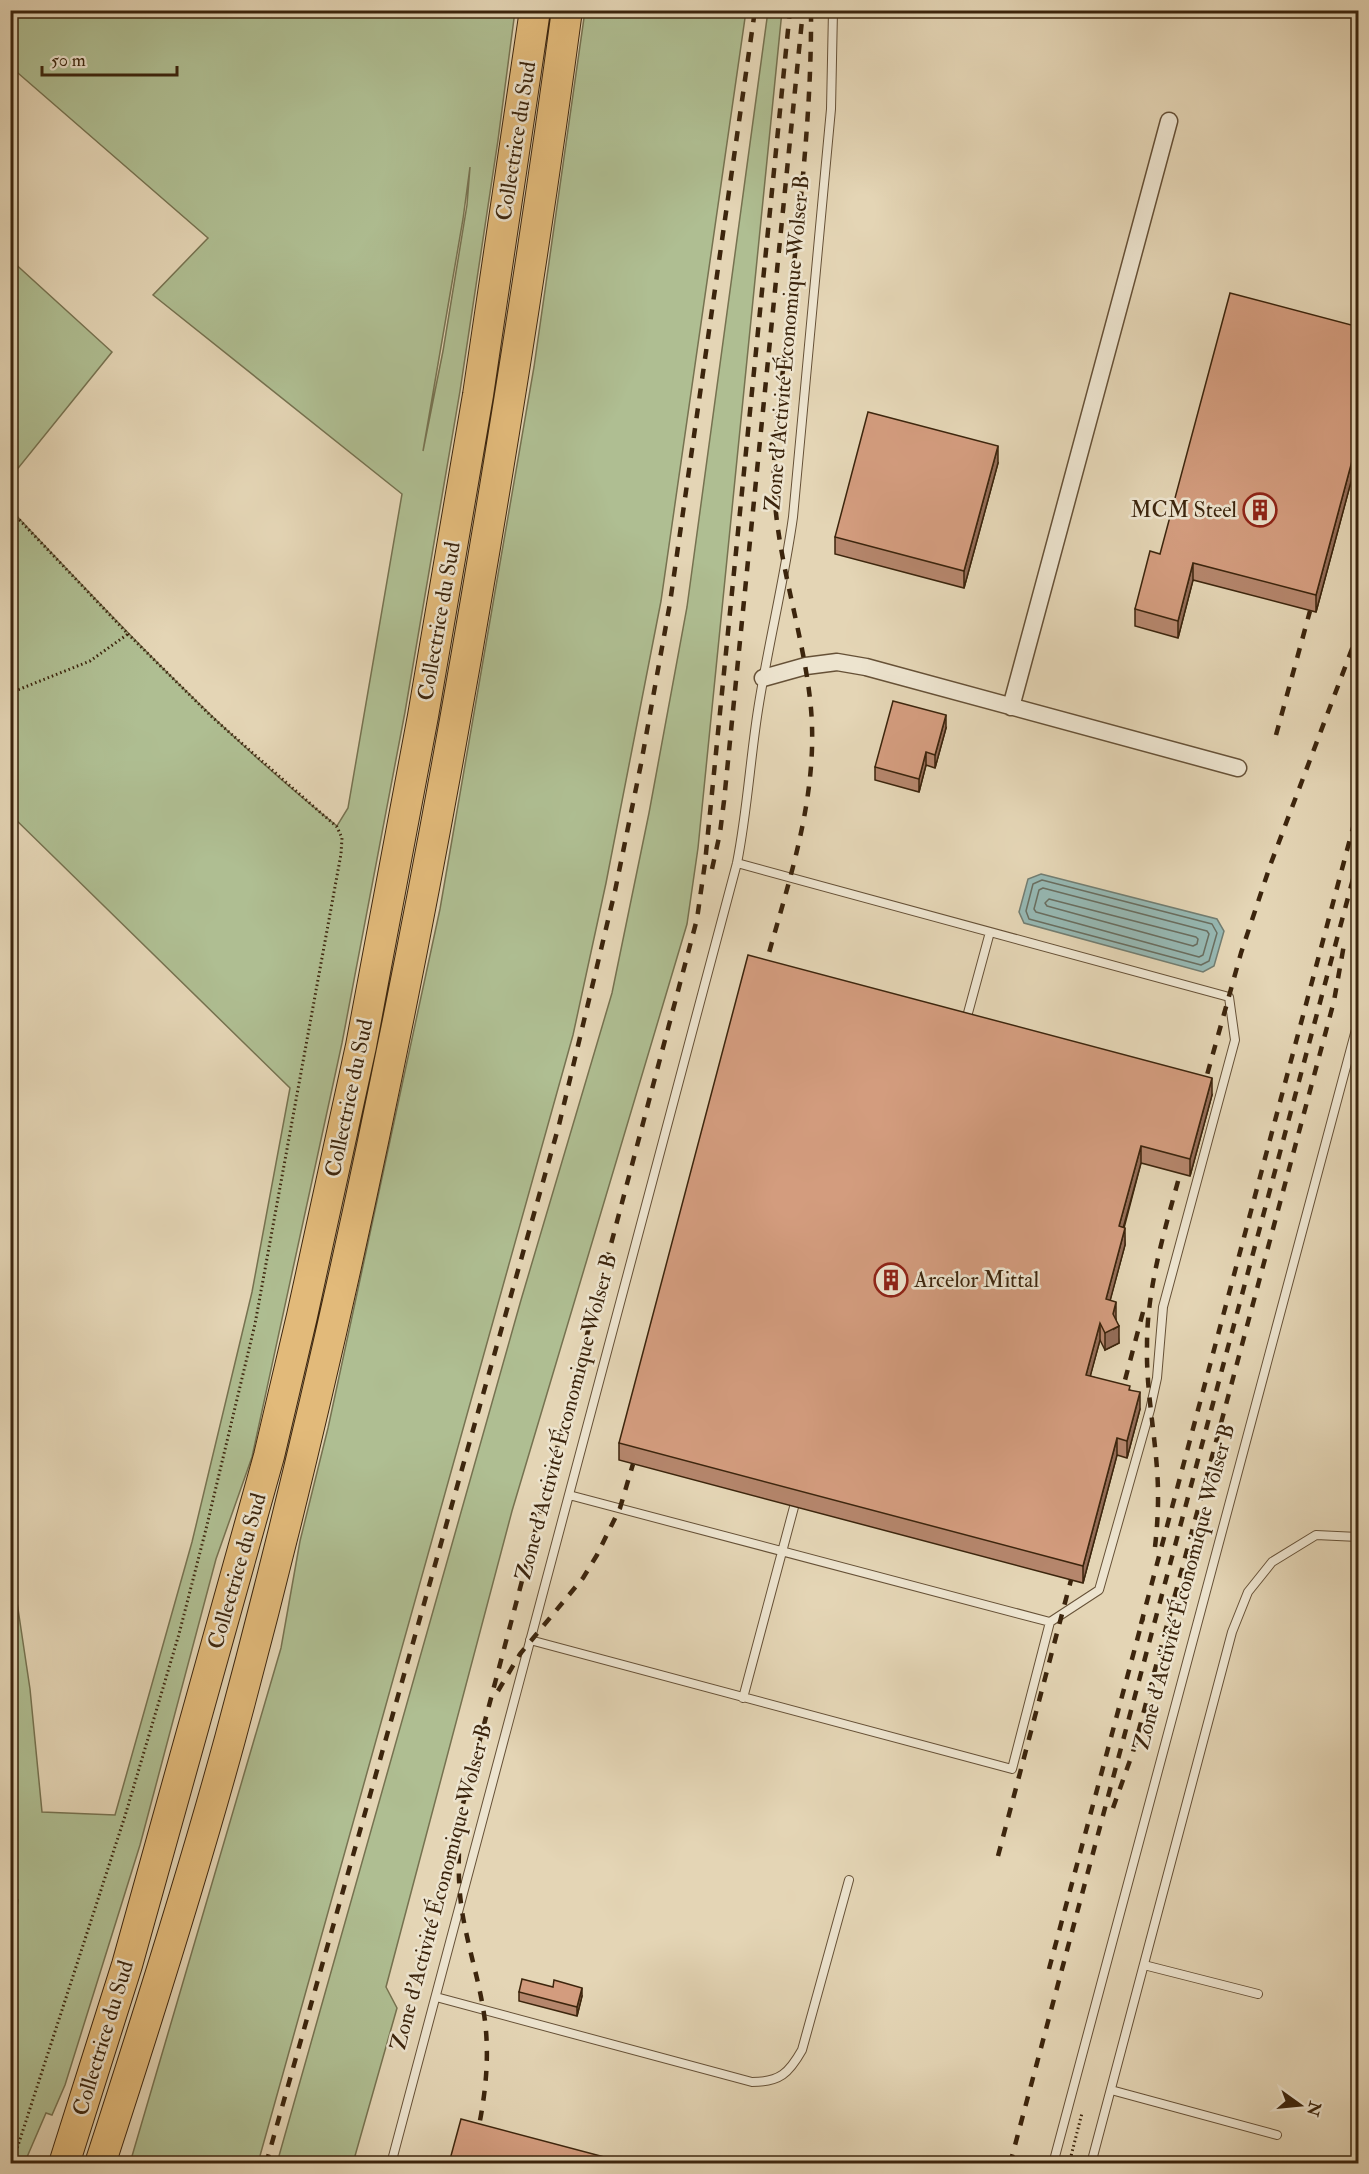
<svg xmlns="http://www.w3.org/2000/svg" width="1369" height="2174" viewBox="0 0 1369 2174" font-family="'IM FELL Double Pica',serif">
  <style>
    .green { fill: #afbe92; stroke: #767250; stroke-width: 1.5; fill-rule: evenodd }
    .water { fill: #96b8b3; stroke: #727d71; stroke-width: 1.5 }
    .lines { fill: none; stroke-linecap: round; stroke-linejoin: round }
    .shore { stroke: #696e60; stroke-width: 1.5 }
    .service-casing { stroke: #665137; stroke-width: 10 }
    .minor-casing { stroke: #665137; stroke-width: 19 }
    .motorway-casing { stroke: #3c250d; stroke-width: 32 }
    .path { stroke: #3c250d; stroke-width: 3; stroke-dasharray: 1.5 3; stroke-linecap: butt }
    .service { stroke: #ede4cf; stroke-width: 8 }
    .minor { stroke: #ede4cf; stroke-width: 16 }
    .motorway { stroke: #e2ba7a; stroke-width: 30 }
    .rail { stroke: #3c250d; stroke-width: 4.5; stroke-dasharray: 10 10; stroke-linecap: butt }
    .wall { fill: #b5866c; stroke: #3c250d; stroke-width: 1.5 }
    .shaded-wall { fill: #946d58; stroke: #3c250d; stroke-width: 1.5 }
    .building { fill: #d39c7e; stroke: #3c250d; stroke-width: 1.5 }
    .labels { text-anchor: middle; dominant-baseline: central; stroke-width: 5; stroke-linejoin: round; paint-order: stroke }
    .street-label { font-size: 22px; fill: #3c250d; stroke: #ede4cf }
    .poi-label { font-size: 22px; fill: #3c250d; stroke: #ede4cf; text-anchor: end }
  </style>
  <rect width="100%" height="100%" fill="#e4d5b5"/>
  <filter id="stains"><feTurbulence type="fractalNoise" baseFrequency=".00333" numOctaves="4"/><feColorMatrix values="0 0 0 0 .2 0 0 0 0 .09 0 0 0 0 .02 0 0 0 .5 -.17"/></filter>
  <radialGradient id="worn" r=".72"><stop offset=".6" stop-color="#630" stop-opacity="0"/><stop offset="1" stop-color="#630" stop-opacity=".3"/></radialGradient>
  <path class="green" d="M11,10L515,11L498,140L460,391L405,712L342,1043L252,1457L216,1559L140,1845L65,2085L52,2115L46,2113L24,2164L10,2163V1956L18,1900L11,1901V1562L30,1689L42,1812L115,1815L192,1542L252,1292L290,1088L11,815V510C115,620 218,731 337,826L348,808L402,494L153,295L208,238L11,67ZM470,167L467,205L443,351L423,451L463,219Z
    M585,11H746L661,601L606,883L573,1035L258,2163H130L281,1648L300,1541L328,1428L440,909L534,367Z
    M768,11H782L698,848L687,924L512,1511L386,1987L397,2008L353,2163H277L521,1300L612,993L649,813L687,607Z
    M11,260L112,352L11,477Z"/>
  <path class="water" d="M1041,874L1217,919L1224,931L1214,966L1203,972L1024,923L1019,912L1028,879Z"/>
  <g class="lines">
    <path class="shore" d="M1042,880L1212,924L1217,933L1209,961L1201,965L1029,919L1026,911L1033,884Z
      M1043,888L1207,931L1209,934L1203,955L1199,957L1036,912L1034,909L1039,890Z
      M1049,899L1196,937L1198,939L1197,944L1193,946L1047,906L1045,903Z"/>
    <g class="service-casing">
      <path id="service" d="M737,863L1229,997L1235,1040L1163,1307L1157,1378L1150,1410L1099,1590L1050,1622
        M965,1024L990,932
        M530,1640L1012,1769L1050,1622L569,1495
        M743,1698L794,1507
        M1144,1965L1258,1994
        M436,1997L752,2082C780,2082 789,2073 802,2050L849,1880
        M1111,2090L1277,2135
        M391,2164L737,863C747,813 750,761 758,710C768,645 784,582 793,517L831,109L833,10
        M1053,2164L1358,1022
        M1091,2164L1232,1632L1248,1592L1272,1562L1316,1535L1358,1537"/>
    </g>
    <g class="minor-casing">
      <path id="minor" d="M763,678L806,666L837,662L866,667L1238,768
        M1011,707L1169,121"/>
    </g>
    <g class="motorway-casing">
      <path id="motorway" d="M64,2164L127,1965L269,1456L302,1316L361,1046L423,716L478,395L535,10
        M100,2164C146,2023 191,1882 230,1739C336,1347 418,948 485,547C515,369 543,190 567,10"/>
    </g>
    <path class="path" d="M10,510L128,634L212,717L337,827L342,838L341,854L255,1324L206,1529L179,1634L125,1816L12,2164
      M10,693L90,661L128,634
      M1069,2164L1082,2113"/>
    <use href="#service" class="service"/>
    <use href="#minor" class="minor"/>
    <use href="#motorway" class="motorway"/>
    <path class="rail" d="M1276,735L1310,611
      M712,869L720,833L724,801L803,10
      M764,971C788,882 821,793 810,699C801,620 771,543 774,463C776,429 780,395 784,361C795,244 812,128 811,10
      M1202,1093L1241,953L1271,863L1358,633
      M1120,1399L1143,1312
      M1155,1547C1158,1521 1159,1495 1157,1469C1154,1427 1146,1387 1147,1345C1147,1287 1165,1229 1180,1174
      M1141,1624L1358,809
      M498,1691L520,1654L583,1578L597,1555L620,1508L633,1464
      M1113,1808L1133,1752L1334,1001L1345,939
      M998,1856L1071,1580
      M1049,1969L1143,1618
      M476,2140C484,2104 489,2068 486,2031C483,1995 472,1962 465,1927C456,1886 458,1845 463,1804L697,919L705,863L790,10
      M266,2164L559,1125L615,891L641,764L670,603L755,10
      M1010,2164L1358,860"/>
  </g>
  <path class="wall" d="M1359,327V452L1316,612L1193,580L1178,638L1135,626V609L1160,554Z
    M998,463L964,588L835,554V537Z
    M946,728L935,768L926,765L919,792L875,780V767Z
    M1212,1095L1190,1176L1141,1163L1124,1228L1125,1245L1110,1300L1116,1320L1119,1343L1105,1350L1100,1340L1090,1376L1130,1390L1140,1409L1127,1458L1117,1455L1083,1583L619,1460V1443Z
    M519,1992L582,1996L577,2016L519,2001Z"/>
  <path class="shaded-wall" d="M1359,435V452L1316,612V595Z
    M998,446V463L964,588V571Z
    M1193,563V580L1178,638V621Z
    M946,715V728L935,768V755Z
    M926,752V765L919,792V779Z
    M1212,1078V1095L1190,1176V1159Z
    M1141,1146V1163L1119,1243V1226Z
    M1125,1228V1245L1106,1316V1299Z
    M1116,1302V1319L1114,1329L1119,1326V1343L1105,1350V1333L1113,1314Z
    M1100,1323V1340L1086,1392V1375Z
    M1140,1392V1409L1127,1458V1441Z
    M1117,1438V1455L1083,1583V1566Z
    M582,1988V1996L577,2016V2007Z"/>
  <path class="building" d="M1230,293L1359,327V435L1316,595L1193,563L1178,621L1135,609L1150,551L1160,554Z
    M868,412L998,446L964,571L835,537Z
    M893,701L946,715L935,755L926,752L919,779L875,767Z
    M748,955L1212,1078L1190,1159L1141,1146L1119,1226L1125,1228L1106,1299L1116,1302L1113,1314L1119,1326L1105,1333L1100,1323L1086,1375L1130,1386L1129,1390L1140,1392L1127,1441L1117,1438L1083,1566L619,1443Z
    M522,1979L553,1987L554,1980L582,1988L577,2007L519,1992Z
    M461,2119L627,2163H449Z"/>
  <defs>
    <g id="building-ring" transform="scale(1.725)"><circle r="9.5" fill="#ede4cf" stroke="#8f2418" stroke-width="1.5"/><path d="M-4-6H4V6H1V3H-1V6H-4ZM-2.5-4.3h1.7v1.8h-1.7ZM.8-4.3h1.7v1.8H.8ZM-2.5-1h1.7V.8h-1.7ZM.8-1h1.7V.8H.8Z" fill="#8f2418"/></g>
  </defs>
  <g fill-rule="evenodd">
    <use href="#building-ring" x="1260" y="510"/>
    <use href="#building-ring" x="891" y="1280"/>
  </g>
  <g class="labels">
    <g class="street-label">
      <text transform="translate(516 141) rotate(-81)">Collectrice du Sud</text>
      <text transform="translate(787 343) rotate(-85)">Zone d'Activité Économique Wolser B</text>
      <text transform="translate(439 621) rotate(-80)">Collectrice du Sud</text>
      <text transform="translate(349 1098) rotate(-78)">Collectrice du Sud</text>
      <text transform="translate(566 1417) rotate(-75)">Zone d'Activité Économique Wolser B</text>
      <text transform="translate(237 1571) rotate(-74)">Collectrice du Sud</text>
      <text transform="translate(1184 1587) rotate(-75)">Zone d'Activité Économique Wolser B</text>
      <text transform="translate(441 1887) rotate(-75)">Zone d'Activité Économique Wolser B</text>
      <text transform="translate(103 2038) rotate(-73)">Collectrice du Sud</text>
    </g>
    <g class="poi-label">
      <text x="1237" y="510">MCM Steel</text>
      <text x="914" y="1280" text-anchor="start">Arcelor Mittal</text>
    </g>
  </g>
  <rect width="1369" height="2174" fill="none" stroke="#e4d5b5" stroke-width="36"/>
  <rect x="12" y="12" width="1345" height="2150" fill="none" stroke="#3c250d" stroke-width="3"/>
  <rect x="18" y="18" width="1333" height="2138" fill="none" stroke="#3c250d" stroke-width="1.5"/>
  <g transform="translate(1300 2105) rotate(105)" stroke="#ede4cf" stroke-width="4.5" paint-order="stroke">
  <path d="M0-4.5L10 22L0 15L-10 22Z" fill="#3c250d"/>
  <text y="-9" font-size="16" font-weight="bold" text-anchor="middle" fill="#3c250d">N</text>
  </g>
  <path d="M42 66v9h135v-9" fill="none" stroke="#3c250d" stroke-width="3"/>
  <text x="51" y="66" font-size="18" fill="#3c250d" stroke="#ede4cf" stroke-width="4.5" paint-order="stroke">50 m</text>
  <rect width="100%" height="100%" filter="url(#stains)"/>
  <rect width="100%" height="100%" fill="url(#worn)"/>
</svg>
